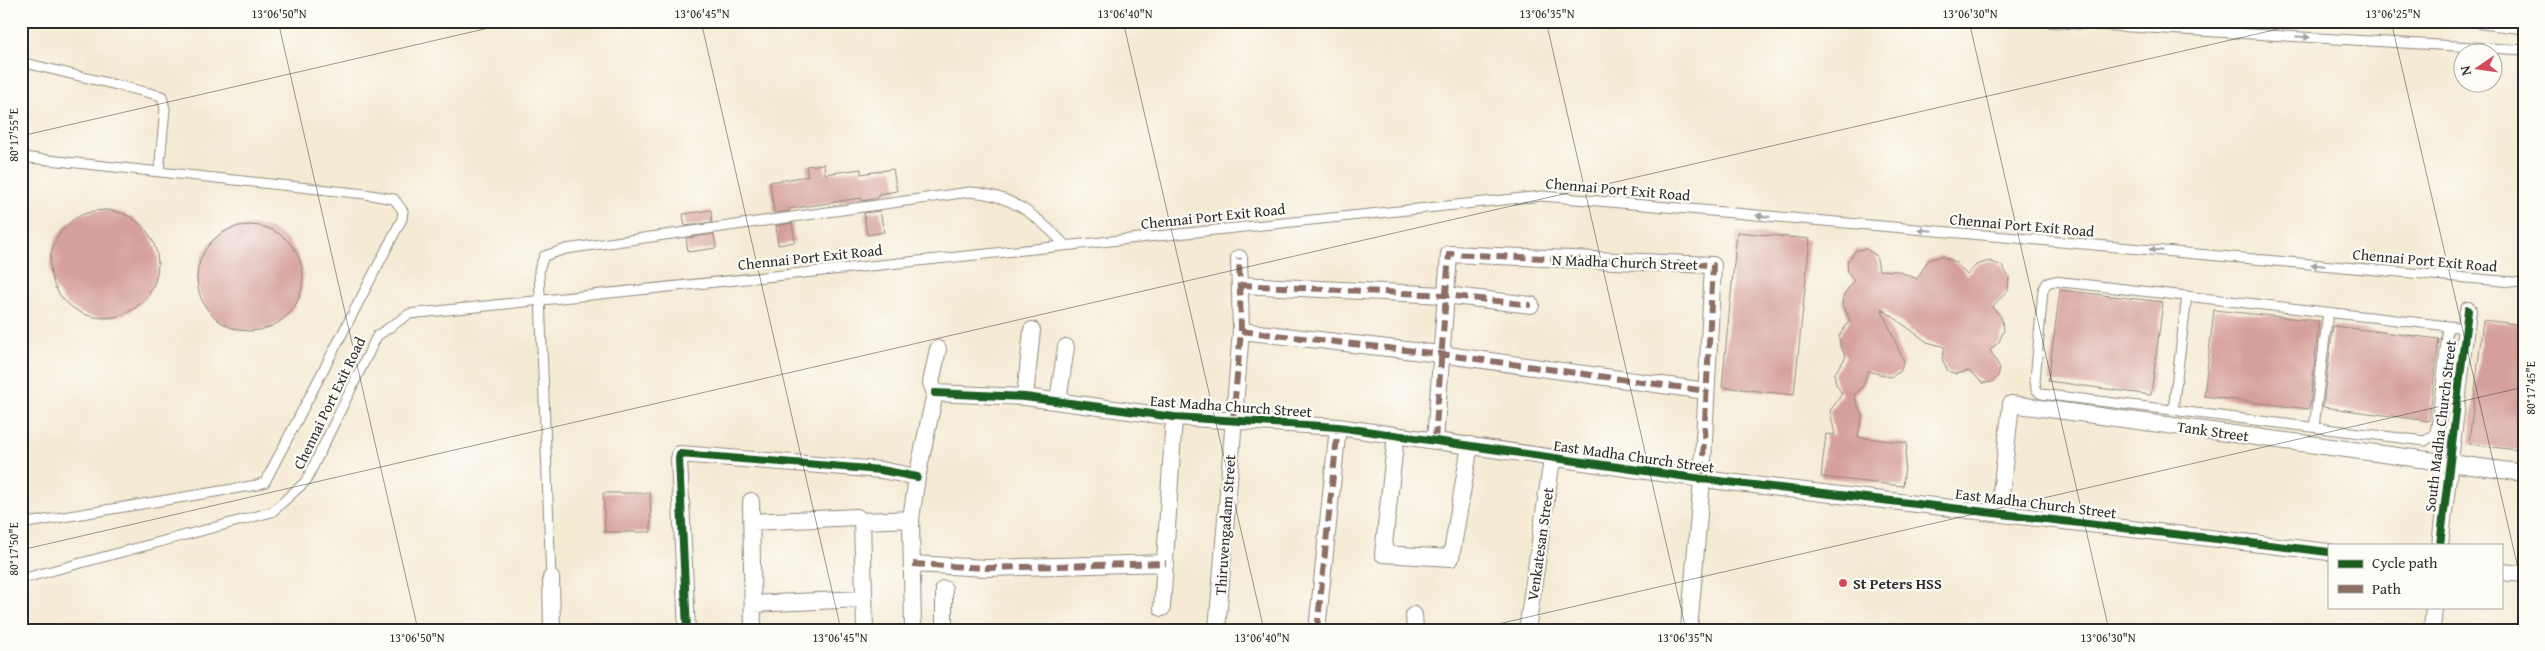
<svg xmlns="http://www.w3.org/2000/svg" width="2545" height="651" viewBox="0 0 2545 651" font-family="'Gentium Book Plus',serif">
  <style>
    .building { fill: #d59f9a }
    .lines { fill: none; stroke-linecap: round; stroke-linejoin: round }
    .service-casing { stroke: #908a7f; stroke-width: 11 }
    .minor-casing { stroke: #908a7f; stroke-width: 18 }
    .service { stroke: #fff; stroke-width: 9 }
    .minor { stroke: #fff; stroke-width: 16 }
    .quiet { stroke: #8d6e63; stroke-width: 6; stroke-dasharray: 12 6; stroke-linecap: butt }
    .cycleway-casing { stroke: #fdfcf7; stroke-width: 11 }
    .cycleway { stroke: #1b5e20; stroke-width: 8 }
    .oneway { fill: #a0a0a0 }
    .ticks { fill: none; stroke: #2b2b2b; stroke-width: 1; stroke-opacity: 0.45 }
    .poi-dot { fill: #d1495b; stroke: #fdfcf7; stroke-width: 2 }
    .labels { text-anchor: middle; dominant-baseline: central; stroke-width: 4.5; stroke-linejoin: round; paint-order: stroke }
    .street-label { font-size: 15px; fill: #2b2b2b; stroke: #fdfcf7 }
    .poi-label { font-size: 15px; font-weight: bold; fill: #2b2b2b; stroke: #fdfcf7; text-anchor: start }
    .neatline { fill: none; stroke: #2b2b2b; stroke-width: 2 }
    .ticks-label { font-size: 12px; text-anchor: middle; fill: #2b2b2b }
  </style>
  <rect width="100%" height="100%" fill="#fdfcf7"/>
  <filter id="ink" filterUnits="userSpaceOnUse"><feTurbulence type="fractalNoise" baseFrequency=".02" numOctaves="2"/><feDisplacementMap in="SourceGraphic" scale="10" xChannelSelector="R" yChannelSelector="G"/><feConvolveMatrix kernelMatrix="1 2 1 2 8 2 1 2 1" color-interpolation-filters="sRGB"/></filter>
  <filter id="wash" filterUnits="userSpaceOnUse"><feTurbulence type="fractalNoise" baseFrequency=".0096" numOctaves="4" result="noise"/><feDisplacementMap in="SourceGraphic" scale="20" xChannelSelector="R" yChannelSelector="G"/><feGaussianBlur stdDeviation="1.12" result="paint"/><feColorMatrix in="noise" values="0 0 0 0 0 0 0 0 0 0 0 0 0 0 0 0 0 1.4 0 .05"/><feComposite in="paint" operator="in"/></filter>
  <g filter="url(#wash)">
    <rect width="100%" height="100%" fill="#f5ead3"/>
    <g id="blocks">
      <path class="building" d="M824,164L825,174L861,169V174L893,169L897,191L878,194V198L862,201L861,198L789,209L790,211L774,213L770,182L808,176L806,166Z
        M711,210L712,222L685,226L683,214Z
        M50 264a54 54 0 1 1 108 0a54 54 0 1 1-108 0Z
        M880,211L884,232L867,235L864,213Z
        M792,223L795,242L778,245L776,226Z
        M197 278a53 53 0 1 1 106 0a53 53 0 1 1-106 0Z
        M1737,232L1810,239L1794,395L1722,387Z
        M714,234L716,248L688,252L686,238Z
        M1866,249L1876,255L1879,270L1898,271L1917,279L1928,260L1941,256L1954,261L1967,275L1976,265L1989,261L2002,266L2009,277L2008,290L1992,307L2001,317L2004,330L1999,342L1990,350L2000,368L1998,376L1992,382L1983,383L1969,371L1956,374L1948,371L1942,359L1945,347L1927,342L1881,308L1904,362L1900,372L1890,377L1868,371L1862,388L1854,395L1862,416L1858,437L1907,443L1903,486L1821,477L1826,434L1835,435L1830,411L1842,394L1836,384L1834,374L1846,357L1840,346L1839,336L1850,320L1842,304L1844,294L1854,281L1848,272L1847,262L1856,250Z
        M2060,290L2163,302L2151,395L2048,381Z
        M2214,310L2319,321L2310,405L2308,409L2204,396Z
        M2483,320L2524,325V451L2469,444Z
        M2333,326L2439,339L2429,421L2323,407Z
        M603,493H650L651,532H605Z"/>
    </g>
  </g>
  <g filter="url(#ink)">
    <use href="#blocks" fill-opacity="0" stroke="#908a7f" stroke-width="1"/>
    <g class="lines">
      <g class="service-casing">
        <path id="service" d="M2027,21L2524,50
          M2476,21L2482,24L2524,29
          M21,62L162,96L165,109L159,172
          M21,157L365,194L394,199L403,211L402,219L265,482L257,485L21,524
          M2448,326L2436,427L2434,435L2425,441L2041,394L2036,389L2035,381L2043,290L2047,283L2054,281L2457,327L2466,328
          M2173,410L2187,296
          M2314,427L2328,312
          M551,578L539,270L544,256L566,249L969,192C1012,194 1037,216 1065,245
          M21,579L272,512L306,481L377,336L409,314L1542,196L2524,283"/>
      </g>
      <g class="minor-casing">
        <path id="minor" d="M1240,285L1445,295L1531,305
          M1241,331L1440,354L1706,391
          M935,393L1025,397L1174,417L1338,427L1702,479L2329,552
          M1025,397L1032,330
          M1058,401L1066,347
          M1396,435L1383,554L1451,558L1470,445
          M1435,440L1449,254L1713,265L1702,479L1689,630
          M751,501L753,630
          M1999,512L2011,404L2524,473
          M862,521L911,519
          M752,522L857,517L862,521L865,630
          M2440,545L2468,310
          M913,564L986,568L1166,563
          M2501,572L2524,574
          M551,578L552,630
          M753,604L863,599
          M1162,608L1174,417
          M1414,615L1415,630
          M687,630L679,459L680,454L881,470L917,477
          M913,630L911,519L917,477L935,393L931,383L938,349
          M944,630V589
          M1217,630L1241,331L1239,258
          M1317,630L1338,427
          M1527,630L1552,459
          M2432,630L2434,607"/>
      </g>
      <use href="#service" class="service"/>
      <use href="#minor" class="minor"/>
      <path class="quiet" d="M1240,285L1445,295L1531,305
        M1241,331L1440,354L1706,391
        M1233,421L1241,331L1239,258
        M1435,440L1449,254L1713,265L1702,479
        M913,564L986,568L1166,563
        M1317,630L1338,427"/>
      <g class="cycleway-casing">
        <path id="cycleway" d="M935,393L1025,397L1174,417L1338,427L1702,479L2329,552
          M2440,545L2468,310
          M687,630L679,459L680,454L881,470L917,477"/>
      </g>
      <use href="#cycleway" class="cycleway"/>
    </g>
    <defs><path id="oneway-solid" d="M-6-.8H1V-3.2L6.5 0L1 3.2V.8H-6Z" transform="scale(1.25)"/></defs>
    <g class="oneway">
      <use href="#oneway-solid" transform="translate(2303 37) rotate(3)"/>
      <use href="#oneway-solid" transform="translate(1763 216) rotate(-175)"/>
      <use href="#oneway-solid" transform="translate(1925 230) rotate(-175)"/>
      <use href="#oneway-solid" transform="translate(2156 250) rotate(-175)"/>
      <use href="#oneway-solid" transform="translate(2318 265) rotate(-175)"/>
    </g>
  </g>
  <path class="ticks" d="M278,21L418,630M701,21L841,630M1123,21L1264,630M1546,21L1686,630M1969,21L2109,630M2391,21L2524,594M21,136L519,21M21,550L2313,21M1472,630L2524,387"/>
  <circle class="poi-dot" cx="1843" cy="583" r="5"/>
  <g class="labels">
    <g class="street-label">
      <text transform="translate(1618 189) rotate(5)">Chennai Port Exit Road</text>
      <text transform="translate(1213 216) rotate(-6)">Chennai Port Exit Road</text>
      <text transform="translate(2022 225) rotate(5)">Chennai Port Exit Road</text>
      <text transform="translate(810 257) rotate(-6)">Chennai Port Exit Road</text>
      <text transform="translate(2425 260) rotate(5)">Chennai Port Exit Road</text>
      <text transform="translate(1625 262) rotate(2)">N Madha Church Street</text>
      <text transform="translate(329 403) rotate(-64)">Chennai Port Exit Road</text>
      <text transform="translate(1231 406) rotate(4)">East Madha Church Street</text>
      <text transform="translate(2440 426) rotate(-83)">South Madha Church Street</text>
      <text transform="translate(2213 431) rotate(8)">Tank Street</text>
      <text transform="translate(1634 456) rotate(8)">East Madha Church Street</text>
      <text transform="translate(2036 503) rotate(7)">East Madha Church Street</text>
      <text transform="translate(1225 525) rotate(-86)">Thiruvengadam Street</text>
      <text transform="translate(1540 544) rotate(-82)">Venkatesan Street</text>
    </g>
    <g class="poi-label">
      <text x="1853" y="583">St Peters HSS</text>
    </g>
  </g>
  <rect width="2545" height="651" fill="none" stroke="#fdfcf7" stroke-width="55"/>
  <rect x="2328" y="544" width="175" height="65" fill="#fdfcf7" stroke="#a9a8a5"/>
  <rect x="2338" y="560" width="25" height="8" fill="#1b5e20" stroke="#a9a8a5"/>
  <text x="2372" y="568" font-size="15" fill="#2b2b2b">Cycle path</text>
  <rect x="2338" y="585" width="25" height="8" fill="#8d6e63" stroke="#a9a8a5"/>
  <text x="2372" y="594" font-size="15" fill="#2b2b2b">Path</text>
  <g transform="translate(2478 68) rotate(257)"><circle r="24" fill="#fdfcf7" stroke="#a9a8a5"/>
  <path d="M0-4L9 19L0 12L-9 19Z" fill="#d1495b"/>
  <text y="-8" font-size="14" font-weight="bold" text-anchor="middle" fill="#2b2b2b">N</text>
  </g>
  <rect x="28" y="28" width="2490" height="596" class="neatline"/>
  <g class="ticks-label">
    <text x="279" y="18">13°06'50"N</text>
    <text x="702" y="18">13°06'45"N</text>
    <text x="1125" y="18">13°06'40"N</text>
    <text x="1547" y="18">13°06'35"N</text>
    <text x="1970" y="18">13°06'30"N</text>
    <text x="2393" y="18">13°06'25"N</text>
    <text transform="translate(14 135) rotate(-90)" y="4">80°17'55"E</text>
    <text transform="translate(2531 388) rotate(-90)" y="4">80°17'45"E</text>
    <text transform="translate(14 549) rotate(-90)" y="4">80°17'50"E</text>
    <text x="417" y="642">13°06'50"N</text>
    <text x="840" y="642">13°06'45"N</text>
    <text x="1262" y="642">13°06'40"N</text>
    <text x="1685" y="642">13°06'35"N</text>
    <text x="2108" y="642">13°06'30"N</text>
  </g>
</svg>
